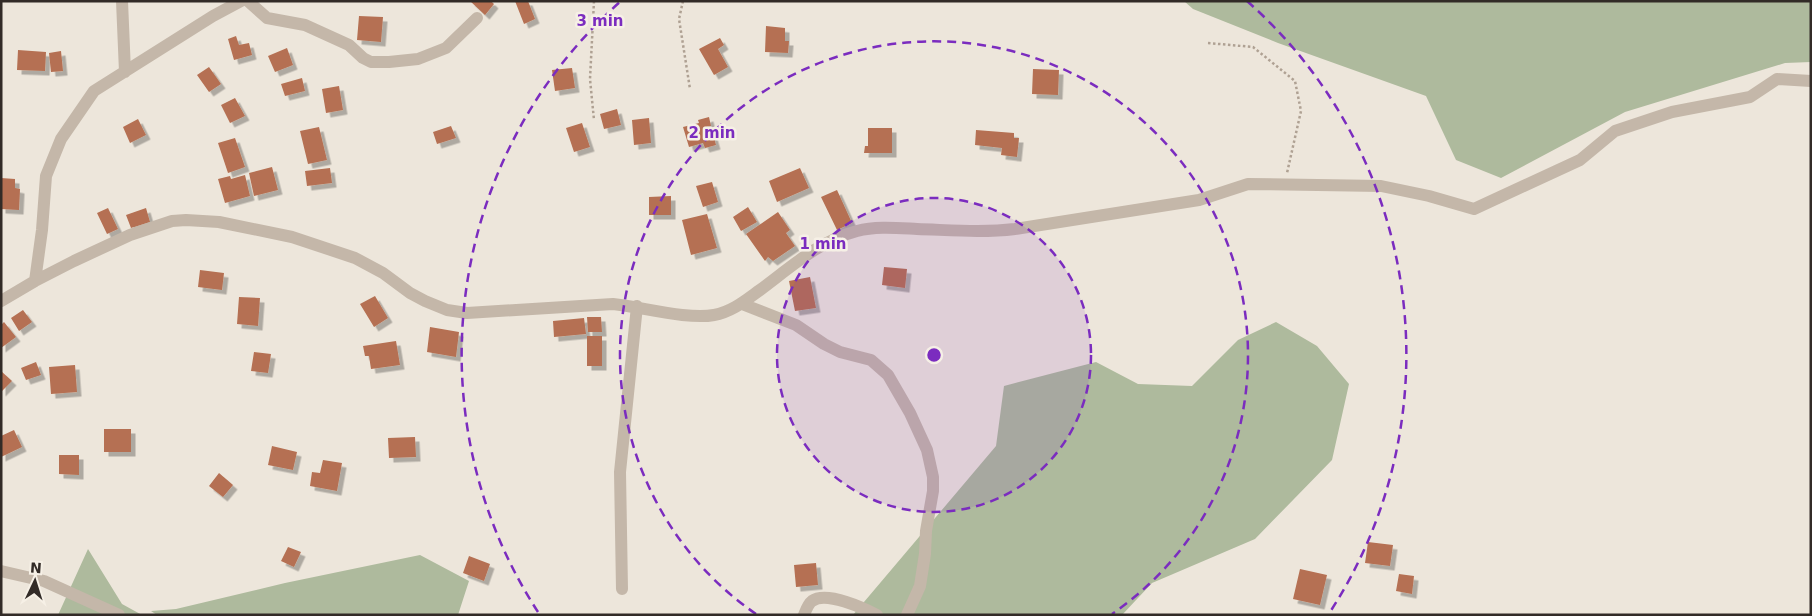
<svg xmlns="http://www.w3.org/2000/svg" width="1812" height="616" viewBox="0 0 1812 616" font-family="'DejaVu Sans',sans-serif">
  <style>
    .green { fill: #aeba9d }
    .building { fill: #b57052; filter: url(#shadow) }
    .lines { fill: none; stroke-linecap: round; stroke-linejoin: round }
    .path { stroke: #afa193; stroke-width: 2.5; stroke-dasharray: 2.5 2.5; stroke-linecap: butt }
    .street { stroke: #c4b7a9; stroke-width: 12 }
    .ring { fill: none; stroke: #7b2cbf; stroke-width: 2.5; stroke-dasharray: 9 6 }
    .centre { fill: #7b2cbf; stroke: #f6f0e6; stroke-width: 2.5 }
    .ring-label { font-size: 15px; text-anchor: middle; font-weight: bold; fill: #7b2cbf; stroke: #f6f0e6; stroke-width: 5; stroke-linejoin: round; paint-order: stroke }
  </style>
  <defs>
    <filter id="shadow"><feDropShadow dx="4.5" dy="4.5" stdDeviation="0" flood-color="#0004"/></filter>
  </defs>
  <rect width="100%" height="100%" fill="#ede6db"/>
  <path class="green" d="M1184,1H1811V62L1785,63L1625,112L1501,178L1456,160L1426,96L1278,43L1193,9Z
    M1276,322L1317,346L1349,384L1332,460L1255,539L1152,583L1122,615H853L996,446L1004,386L1096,362L1138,384L1192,386L1238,340Z
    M88,549L122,604L142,615H58Z
    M420,555L469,581L458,615H157L151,611L176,609L285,583Z"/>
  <path class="building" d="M470,1H491L494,4L485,15Z
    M515,1H528L535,19L524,24Z
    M359,16L383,17L381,42L357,40Z
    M766,26L785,28V41H789L788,53L765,52Z
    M236,36L239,45L249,43L252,55L234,60L228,39Z
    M720,38L724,45L718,49L728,67L714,75L699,49Z
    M287,48L293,65L275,72L268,56Z
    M18,50L46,52L45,71L17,70Z
    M61,51L63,71L51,72L49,53Z
    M209,67L221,84L209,92L197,75Z
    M572,68L575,88L555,91L552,70Z
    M1033,69L1059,70L1058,95L1032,94Z
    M302,78L305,91L285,96L281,84Z
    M339,86L343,110L326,113L322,89Z
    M235,98L245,116L230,123L221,105Z
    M617,109L621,125L604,129L600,114Z
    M709,117L711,126L706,127L707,132L712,131L716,145L705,148L703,143L689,147L683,127L699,123L698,120Z
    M649,118L651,143L634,145L632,120Z
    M138,119L146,135L130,143L123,127Z
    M582,123L590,147L574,152L566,128Z
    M451,126L456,138L437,144L433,132Z
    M319,127L327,160L308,164L300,131Z
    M868,128H892V153H864L865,146H868Z
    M976,130L1014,133V138H1019L1017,157L1001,155L1002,148L975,145Z
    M235,138L245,167L228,173L218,143Z
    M272,167L278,190L254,196L249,173Z
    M330,168L332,183L307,186L305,171Z
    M800,168L809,188L777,202L769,181Z
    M245,175L250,196L225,203L218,179L230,176L231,179Z
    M1,178L15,179V188L20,189L19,210L1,209Z
    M712,182L718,202L703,207L696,186Z
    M837,190L852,223L837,230L821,197Z
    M671,196V215H649V197Z
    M748,207L757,222L741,231L733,217Z
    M108,208L118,229L107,234L97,213Z
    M146,208L150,222L131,228L126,215Z
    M778,212L790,230L786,233L795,246L773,261L768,257L765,261L746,234Z
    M707,214L717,248L691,255L682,220Z
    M884,267L907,269L905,288L882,285Z
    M200,270L224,273L222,290L198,287Z
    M810,277L816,308L795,311L789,281Z
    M375,296L388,318L374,327L360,304Z
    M239,297L260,298L258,326L237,324Z
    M23,310L32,322L19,331L11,318Z
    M587,317H601L602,332H588Z
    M584,318L586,334L554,337L553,321Z
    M4,322L16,337L1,348V325Z
    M430,327L459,332L456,357L427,352Z
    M587,336H602V366H587Z
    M396,341L400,365L371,369L369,356H365L363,346Z
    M254,352L271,354L268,373L251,371Z
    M36,362L41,375L26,380L21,368Z
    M75,365L77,392L51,394L49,367Z
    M1,371L12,381L1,392Z
    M104,429H131V452H104Z
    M14,430L22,447L1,457V436Z
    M415,437L416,457L389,458L388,438Z
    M272,446L297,452L293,470L268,465Z
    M59,455H79V475L59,474Z
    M323,460L342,463L337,491L310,486L312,472L320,473Z
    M219,473L233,485L223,497L209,486Z
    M1368,542L1393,545L1390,566L1365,563Z
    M288,547L301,552L294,567L281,561Z
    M469,556L490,564L484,581L463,573Z
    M816,563L818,585L796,587L794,565Z
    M1300,569L1327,575L1320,605L1293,599Z
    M1399,574L1414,576L1412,594L1396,591Z"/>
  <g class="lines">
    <path class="path" d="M594,1L590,79L594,120
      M683,1L679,19L690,89
      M1208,43L1253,47L1295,81L1301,111L1287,173"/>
    <path class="street" d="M122,1L125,72
      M248,1L267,18L305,25L349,45L363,58L371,62H389L418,59L446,48L477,18
      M35,281L42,230L46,176L61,139L94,91L213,16L241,1
      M1,301L35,281L74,261L130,235L172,221L186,220L219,222L292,237L355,258L383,273L410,293L425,301L447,310L467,313L613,304C642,307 688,320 714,315C732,312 746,300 760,290C791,267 819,241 857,231C876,226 897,228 917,229C950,230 982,233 1015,229L1199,200L1248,184L1381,186L1429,196L1474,209L1580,160L1615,131L1672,112L1750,97L1777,79L1811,81
      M742,304L796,325L824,344L840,352L871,360L888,375L910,413L927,450L933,477V491L926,531L925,554L920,586L907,615
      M1,571L44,581L119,615
      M622,589L620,472L637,306
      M804,615C806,610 808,604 812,601C826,591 863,608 877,615"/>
  </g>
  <circle cx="934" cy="355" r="157" fill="#7b2cbf" fill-opacity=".12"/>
  <g class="ring">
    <circle cx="934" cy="355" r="157"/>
    <path d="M756 614A314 314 0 1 1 1112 614"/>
    <path d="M538 612A472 472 0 0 1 621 1M1247 1A472 472 0 0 1 1330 612"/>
  </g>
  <circle cx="934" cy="355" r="8" class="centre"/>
  <g class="ring-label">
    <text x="600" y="26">3 min</text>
    <text x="712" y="138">2 min</text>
    <text x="823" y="249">1 min</text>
  </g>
  <rect width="1812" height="616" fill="none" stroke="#322b27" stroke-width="5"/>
  <g transform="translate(35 581) rotate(4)" stroke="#f6f0e6" stroke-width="4" paint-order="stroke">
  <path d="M0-4L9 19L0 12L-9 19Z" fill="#322b27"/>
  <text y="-8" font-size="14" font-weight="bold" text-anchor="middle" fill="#322b27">N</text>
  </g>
</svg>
